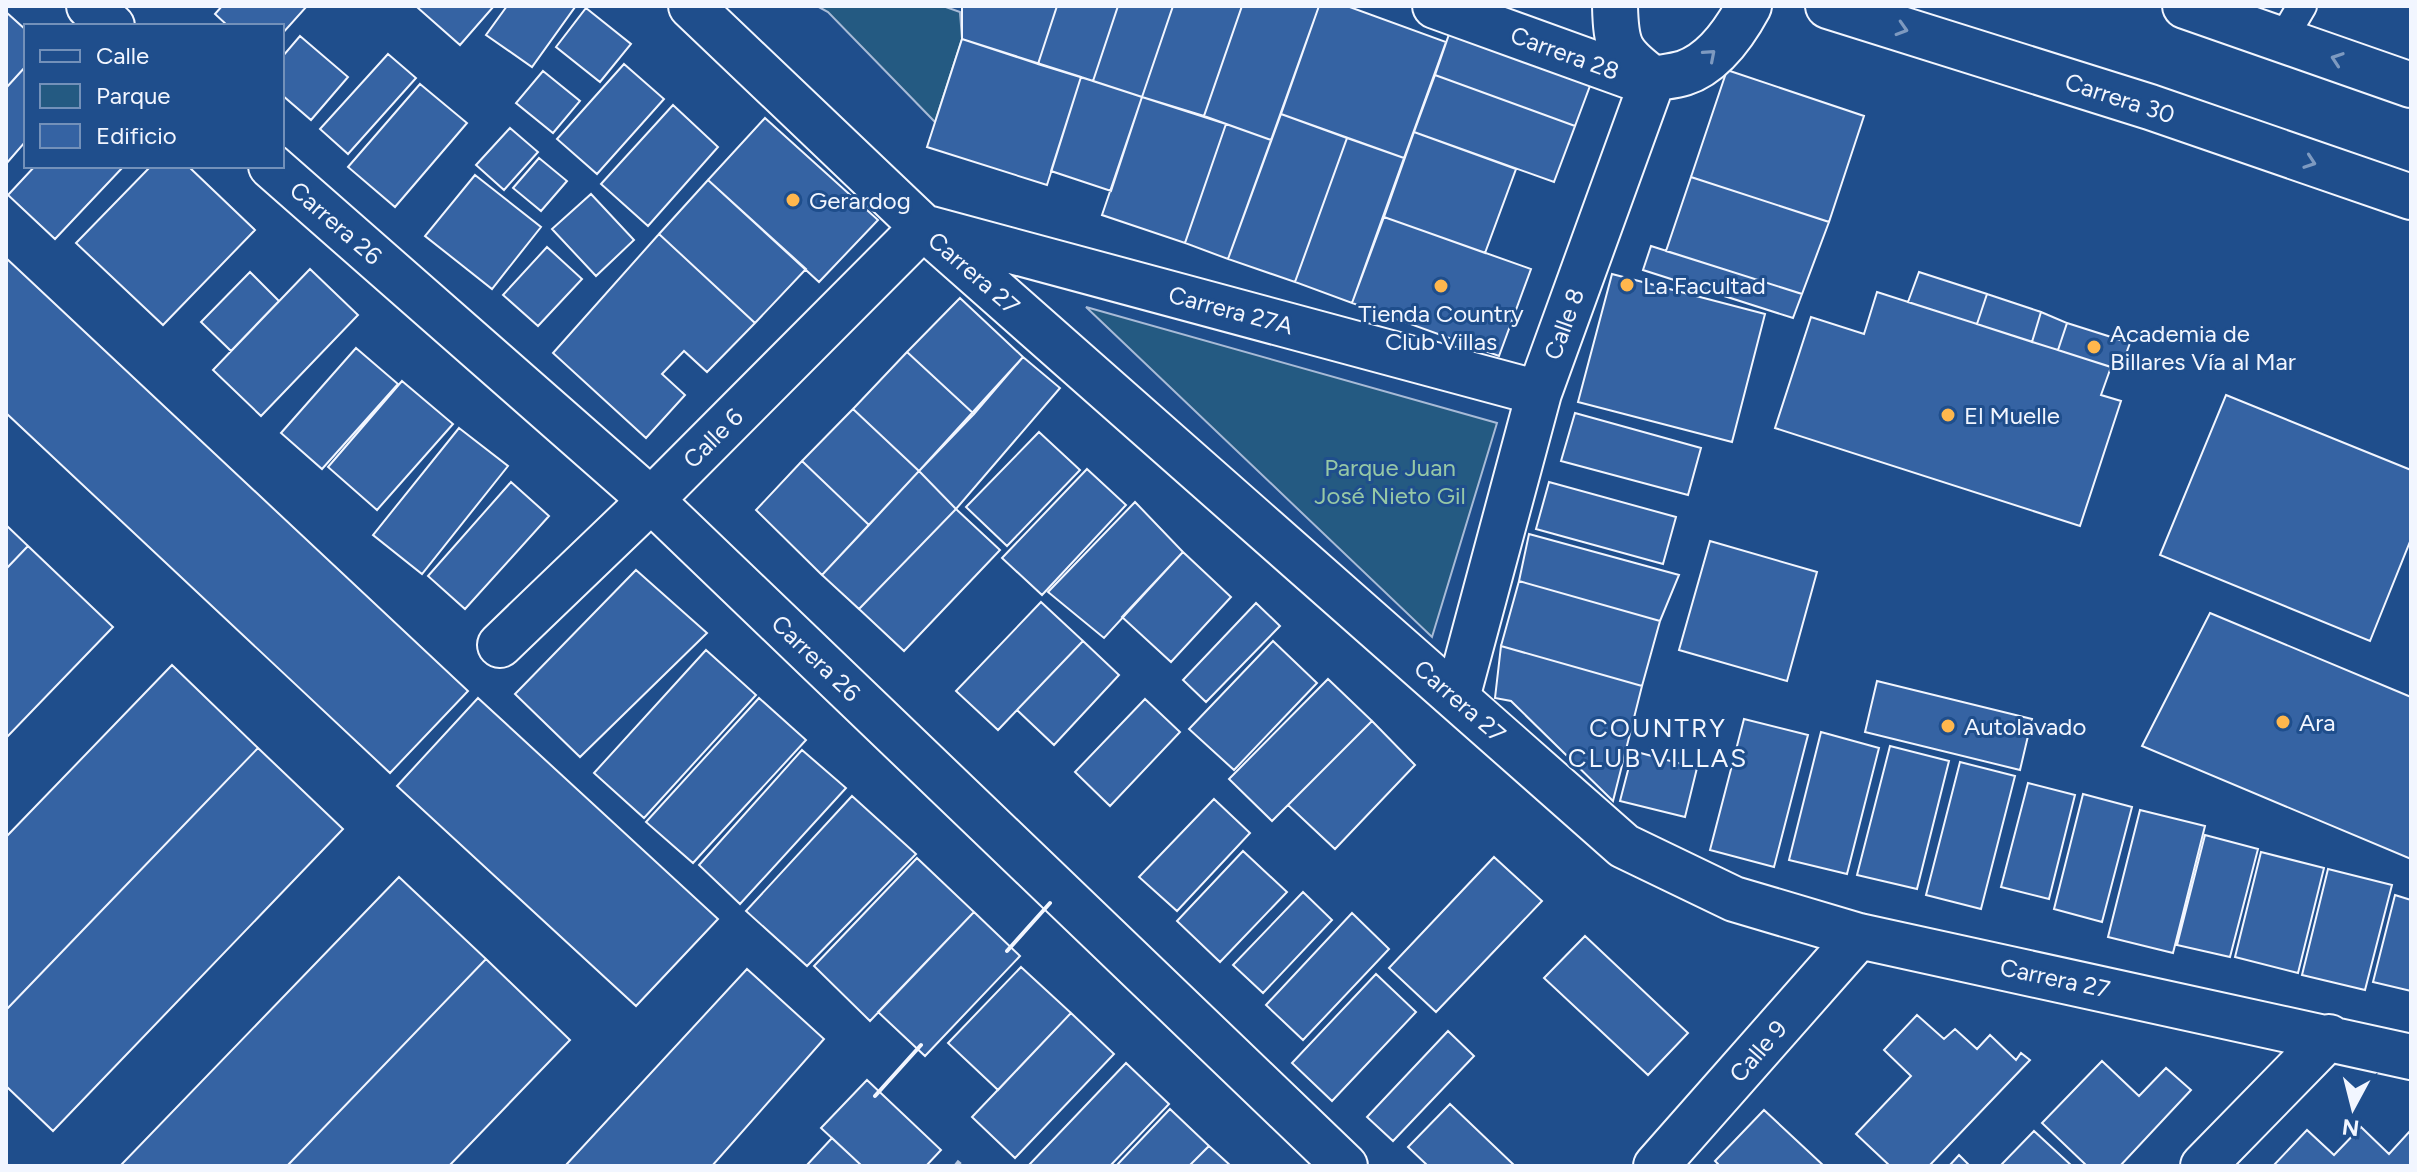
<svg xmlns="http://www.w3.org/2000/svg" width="2417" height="1172" viewBox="0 0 2417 1172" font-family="Figtree,sans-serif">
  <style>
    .green { fill: #245a82; stroke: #a8bbd7; stroke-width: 2 }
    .building { fill: #3563a3; stroke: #f2f6ff; stroke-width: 2 }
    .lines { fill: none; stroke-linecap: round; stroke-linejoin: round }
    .service-casing { stroke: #f2f6ff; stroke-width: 32 }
    .minor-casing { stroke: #f2f6ff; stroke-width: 48 }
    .secondary-casing { stroke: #f2f6ff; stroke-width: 48 }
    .path { stroke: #b3c4dc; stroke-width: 5; stroke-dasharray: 6 4; stroke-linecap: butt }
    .service { stroke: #1f4e8c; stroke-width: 28 }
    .minor { stroke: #1f4e8c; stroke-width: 44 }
    .secondary { stroke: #1f4e8c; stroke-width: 44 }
    .wall { stroke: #f2f6ff; stroke-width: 4 }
    .oneway { stroke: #7e9ac0 }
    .poi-dot { fill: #ffb74d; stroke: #1f4e8c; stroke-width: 3 }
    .labels { text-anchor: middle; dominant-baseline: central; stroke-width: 6; stroke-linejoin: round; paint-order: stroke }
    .street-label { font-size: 24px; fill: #f2f6ff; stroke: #1f4e8c }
    .poi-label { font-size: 24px; fill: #f2f6ff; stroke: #1f4e8c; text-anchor: start }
    .park-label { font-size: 24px; fill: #97c8a6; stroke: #1f4e8c }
    .neighbourhood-label { font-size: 26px; letter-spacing: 2px; fill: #f2f6ff; stroke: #1f4e8c }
  </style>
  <rect width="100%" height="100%" fill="#1f4e8c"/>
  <path class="green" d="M817,6H943L960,12L962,39L935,122L828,12Z
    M1086,307L1497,423L1432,637Z"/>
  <path class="building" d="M222,6H307L282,34V26H228L215,14Z
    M420,6H494L460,45L418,8Z
    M507,6H574L575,7L532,67L486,35Z
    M962,6H1057L1038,64L962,39Z
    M1057,6H1118L1093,81L1038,64Z
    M1118,6H1173L1142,97L1093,81Z
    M1173,6H1242L1204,116L1142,97Z
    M1242,6H1319L1271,140L1204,116Z
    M1319,6H1347L1446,42L1404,158L1281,114Z
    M586,8L631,44L600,82L556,47Z
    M6,12L26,30V66L6,88Z
    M1456,14L1597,67L1575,126L1435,75Z
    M300,36L348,77L311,120L282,95V57Z
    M962,39L1081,77L1047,185L927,147Z
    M388,54L416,78L348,154L320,129Z
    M624,64L664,99L597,174L557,139Z
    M26,66V141L6,164V88Z
    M1727,70L1864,116L1829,222L1691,177Z
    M543,71L580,101L553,133L516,103Z
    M1435,75L1575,126L1554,182L1414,132Z
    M1081,77L1142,97L1111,191L1051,171Z
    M420,84L467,123L395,207L348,167Z
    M1142,97L1226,124L1185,243L1102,215Z
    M673,105L718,147L648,226L601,184Z
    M1281,114L1347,138L1295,282L1228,259Z
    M765,118L878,220L819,282L708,180Z
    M1226,124L1271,140L1228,259L1185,243Z
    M510,128L538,152L504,190L476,165Z
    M1414,132L1516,169L1485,253L1384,217Z
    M1347,138L1404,158L1352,303L1295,282Z
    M539,158L567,181L541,211L513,188Z
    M35,166H124L55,239L8,195Z
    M151,166H188L255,230L163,325L76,243Z
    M475,175L541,227L492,289L425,236Z
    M1691,177L1829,222L1802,294L1666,251Z
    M708,180L806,269L755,323L659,234Z
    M591,194L634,240L596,276L552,229Z
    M1384,217L1531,269L1499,356L1352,303Z
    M659,234L755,323L707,372L684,351L662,374L685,395L646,438L553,353Z
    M1651,246L1802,294L1793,318L1643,270Z
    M547,247L582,279L538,326L503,295Z
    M6,258L468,691L390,773L6,413Z
    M310,269L358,315L261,416L213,370Z
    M250,272L279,301L231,351L201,322Z
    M1919,272L1987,294L1977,324L1908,302Z
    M1612,274L1765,314L1732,442L1578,402Z
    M1877,292L2111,367L2101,395L2121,401L2080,526L1775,428L1811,317L1864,334Z
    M1987,294L2041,312L2032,342L1977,324Z
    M960,298L1023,357L974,414L907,352Z
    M2041,312L2067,323L2058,350L2032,342Z
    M2067,323L2130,343L2120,370L2058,350Z
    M356,348L398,384L322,469L281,433Z
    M907,352L974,414L919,471L853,409Z
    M1023,357L1060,388L956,509L919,471Z
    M402,381L453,424L377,510L328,467Z
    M2226,395L2411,470V539L2370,641L2160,555Z
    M853,409L919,471L869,525L802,461Z
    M1575,413L1701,448L1688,495L1561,461Z
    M459,428L508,466L422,574L373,535Z
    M1039,432L1080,470L1007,546L966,507Z
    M802,461L869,525L822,575L756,510Z
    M1087,469L1126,505L1042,595L1002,558Z
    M919,471L956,509L859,609L822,575Z
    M511,482L549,516L465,609L428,576Z
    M1549,482L1676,517L1663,564L1536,529Z
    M1135,502L1183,552L1104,638L1048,592Z
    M956,509L1000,550L904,651L859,609Z
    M6,525L28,546L6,569Z
    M1529,534L1679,575L1660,621L1519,581Z
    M1710,541L1817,572L1787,681L1679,650Z
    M28,546L113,627L6,738V569Z
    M1183,552L1231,597L1171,662L1122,617Z
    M636,570L707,633L580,757L515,694Z
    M1519,581L1660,621L1642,686L1501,646Z
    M1041,602L1083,641L998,730L956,691Z
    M1256,603L1280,626L1206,702L1183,680Z
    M2210,613L2411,697V859L2142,746Z
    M1083,641L1119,675L1054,745L1017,710Z
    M1273,641L1317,683L1234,770L1189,729Z
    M1501,646L1642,686L1613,801L1511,701L1495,698Z
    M706,650L756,695L644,818L594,773Z
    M172,665L258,748L6,1010V837Z
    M1328,679L1372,721L1272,821L1229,779Z
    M1877,681L2032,719L2020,770L1865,732Z
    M478,698L718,919L636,1006L397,786Z
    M759,698L806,740L693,863L646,822Z
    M1145,699L1180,732L1110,806L1075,772Z
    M1744,719L1808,735L1774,867L1710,850Z
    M1372,721L1415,765L1335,849L1288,805Z
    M1821,732L1879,748L1847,874L1789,860Z
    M1890,746L1949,761L1917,889L1857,875Z
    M258,748L343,829L53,1131L6,1086V1010Z
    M802,750L846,788L740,904L699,865Z
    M1633,751L1697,768L1685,817L1620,801Z
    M1960,762L2015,776L1981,909L1926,895Z
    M2028,783L2075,795L2049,899L2001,887Z
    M2083,794L2132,807L2102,922L2054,909Z
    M852,796L916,854L807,966L746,911Z
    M1214,799L1250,833L1177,911L1139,877Z
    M2140,810L2205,826L2173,953L2108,937Z
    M2205,835L2258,849L2230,957L2177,945Z
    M1243,851L1287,892L1220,962L1177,921Z
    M2261,852L2324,868L2298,973L2235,957Z
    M1494,857L1542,901L1436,1012L1389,968Z
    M917,858L974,912L870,1021L814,966Z
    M2328,869L2392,885L2365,990L2302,975Z
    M399,877L486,959L287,1166H120Z
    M1303,892L1332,920L1263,993L1233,965Z
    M2395,895L2411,900V991L2373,982Z
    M974,912L1020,956L925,1056L878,1012Z
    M1352,913L1389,949L1303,1040L1266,1005Z
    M1585,936L1688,1033L1648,1075L1544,978Z
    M486,959L570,1040L449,1166H287Z
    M1021,967L1071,1013L998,1090L948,1043Z
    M747,969L824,1039L712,1166H565Z
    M1376,974L1416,1012L1332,1101L1292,1063Z
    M1071,1013L1114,1054L1015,1158L972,1117Z
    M1917,1015L1944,1039L1955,1029L1977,1049L1990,1035L2016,1060L2021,1053L2030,1060L1929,1166H1890L1856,1134L1911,1076L1884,1050Z
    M1448,1031L1474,1056L1393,1141L1367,1117Z
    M2102,1061L2139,1096L2166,1068L2191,1090L2120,1166H2087L2042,1123Z
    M1126,1063L1169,1104L1110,1166H1028Z
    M867,1080L941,1150L926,1166H862L821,1128Z
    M1450,1104L1515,1166H1428L1408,1147Z
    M1170,1109L1209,1146L1189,1166H1116Z
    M1764,1110L1824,1166H1720L1715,1161Z
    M2361,1127L2389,1154L2410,1131L2411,1166H2273L2307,1130L2334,1155Z
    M2034,1131L2072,1166H2000Z
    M832,1138L862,1166H806Z
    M1209,1146L1231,1166H1189Z
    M1959,1155L1970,1166H1949Z"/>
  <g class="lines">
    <g class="service-casing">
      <path id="service" d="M2282,40L2302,6"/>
    </g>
    <g class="minor-casing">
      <path id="minor" d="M89,6L112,26
        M691,6L923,227L1624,846L1734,899L1859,936L2411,1057
        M1435,6L1651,84
        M1615,6C1616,48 1620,54 1653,79
        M1653,79C1663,77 1674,76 1684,73C1714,63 1735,32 1749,6
        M271,166L651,500L1345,1166
        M500,645L651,500L923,227L1539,393
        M1457,698L1539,393L1653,79
        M1656,1166L1859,936
        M2203,1166L2329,1037"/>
    </g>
    <g class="secondary-casing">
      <path id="secondary" d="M1828,6L2150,107L2411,197
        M2185,6L2411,85"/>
    </g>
    <path class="path" d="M956,1166L960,1161"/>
    <use href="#service" class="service"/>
    <use href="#minor" class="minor"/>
    <use href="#secondary" class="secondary"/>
    <path class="wall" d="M1007,951L1050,903
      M875,1096L921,1045"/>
  </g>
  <defs><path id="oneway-chevron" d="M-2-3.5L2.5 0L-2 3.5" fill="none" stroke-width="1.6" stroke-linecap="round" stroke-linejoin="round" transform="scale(2)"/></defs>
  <g class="oneway">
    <use href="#oneway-chevron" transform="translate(1902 29) rotate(17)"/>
    <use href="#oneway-chevron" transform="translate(1710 55) rotate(-41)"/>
    <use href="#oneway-chevron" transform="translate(2337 59) rotate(-161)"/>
    <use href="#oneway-chevron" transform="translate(2310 162) rotate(19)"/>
  </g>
  <g class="poi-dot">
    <circle cx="793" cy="200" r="8"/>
    <circle cx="1627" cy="285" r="8"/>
    <circle cx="1441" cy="286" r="8"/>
    <circle cx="2094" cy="347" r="8"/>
    <circle cx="1948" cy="415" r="8"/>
    <circle cx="2283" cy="722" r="8"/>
    <circle cx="1948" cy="726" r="8"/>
  </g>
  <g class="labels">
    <g class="street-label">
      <text transform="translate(1565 53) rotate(20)">Carrera 28</text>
      <text transform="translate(2120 98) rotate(18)">Carrera 30</text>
      <text transform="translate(336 223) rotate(41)">Carrera 26</text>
      <text transform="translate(974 273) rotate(41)">Carrera 27</text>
      <text transform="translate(1231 310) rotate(15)">Carrera 27A</text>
      <text transform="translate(1564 324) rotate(-70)">Calle 8</text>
      <text transform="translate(713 438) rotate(-45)">Calle 6</text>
      <text transform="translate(816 658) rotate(44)">Carrera 26</text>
      <text transform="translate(1460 701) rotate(41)">Carrera 27</text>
      <text transform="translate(2055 978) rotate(12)">Carrera 27</text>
      <text transform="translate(1758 1051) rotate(-49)">Calle 9</text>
    </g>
    <g class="poi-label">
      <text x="809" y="200">Gerardog</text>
      <text x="1643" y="285">La Facultad</text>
      <text x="1441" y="313" text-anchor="middle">Tienda Country<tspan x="1441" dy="28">Club Villas</tspan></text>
      <text x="2110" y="333">Academia de<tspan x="2110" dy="28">Billares Vía al Mar</tspan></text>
      <text x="1964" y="415">El Muelle</text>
      <text x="2299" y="722">Ara</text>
      <text x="1964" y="726">Autolavado</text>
    </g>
    <g class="park-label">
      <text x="1390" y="467">Parque Juan<tspan x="1390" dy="28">José Nieto Gil</tspan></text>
    </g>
    <g class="neighbourhood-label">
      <text x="1658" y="728">COUNTRY<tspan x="1658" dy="30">CLUB VILLAS</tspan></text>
    </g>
  </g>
  <rect width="2417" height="1172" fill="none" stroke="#f2f6ff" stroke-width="16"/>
  <rect x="24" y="24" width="260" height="144" fill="#1f4e8c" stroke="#7391ba" stroke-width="2"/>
  <rect x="40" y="50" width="40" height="12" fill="#1f4e8c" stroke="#7391ba" stroke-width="2"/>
  <text x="96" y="64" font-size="24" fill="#f2f6ff">Calle</text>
  <rect x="40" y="84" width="40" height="24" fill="#245a82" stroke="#7391ba" stroke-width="2"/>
  <text x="96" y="104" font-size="24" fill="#f2f6ff">Parque</text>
  <rect x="40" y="124" width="40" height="24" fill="#3563a3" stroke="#7391ba" stroke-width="2"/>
  <text x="96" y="144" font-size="24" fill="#f2f6ff">Edificio</text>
  <g transform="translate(2353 1108) rotate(187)" stroke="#1f4e8c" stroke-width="6" paint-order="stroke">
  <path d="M0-6L14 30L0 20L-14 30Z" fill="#f2f6ff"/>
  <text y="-12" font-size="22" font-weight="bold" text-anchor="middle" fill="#f2f6ff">N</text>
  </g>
</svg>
